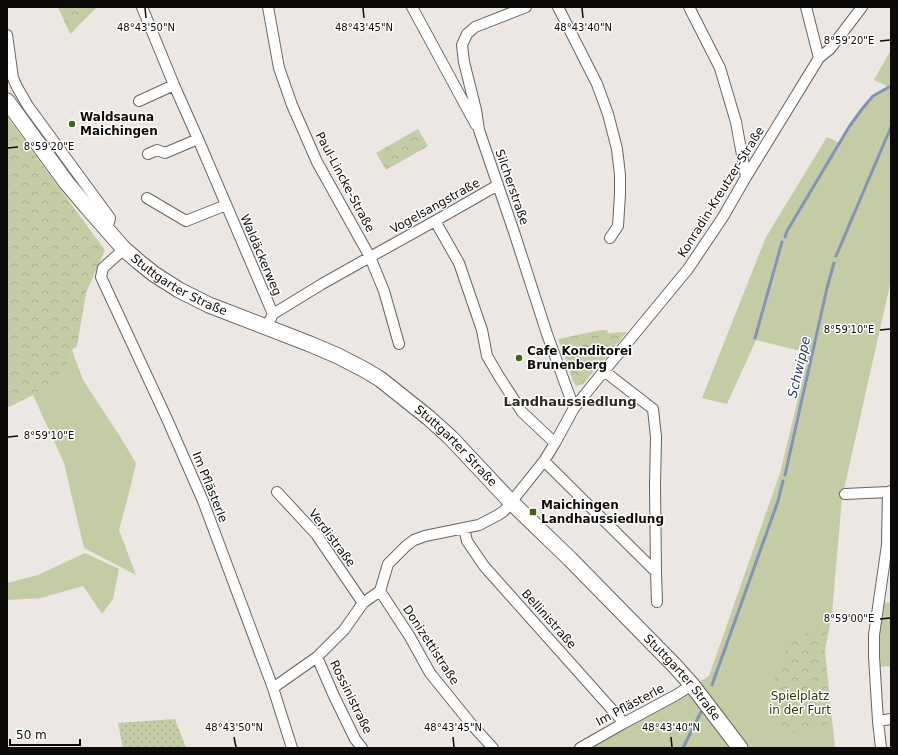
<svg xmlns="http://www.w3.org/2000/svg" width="898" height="755" viewBox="0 0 898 755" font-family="'DejaVu Sans',sans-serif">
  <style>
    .grass { fill: #c4cca5 }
    .forest { fill: url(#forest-crowns) }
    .garden { fill: url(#garden-dots) }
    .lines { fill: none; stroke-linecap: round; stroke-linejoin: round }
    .stream { stroke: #8294b6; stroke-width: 3 }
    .street-casing { stroke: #696460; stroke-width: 12 }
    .secondary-casing { stroke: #696460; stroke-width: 17 }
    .street { stroke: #fff; stroke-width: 10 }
    .secondary { stroke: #fff; stroke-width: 15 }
    .ticks { fill: none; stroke: #0d0b09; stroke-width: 1.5 }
    .poi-dot { fill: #446216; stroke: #fff; stroke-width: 1.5 }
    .labels { text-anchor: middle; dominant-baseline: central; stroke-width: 3; stroke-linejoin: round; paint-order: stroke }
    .poi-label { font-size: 12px; font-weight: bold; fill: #0d0b09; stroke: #fff; text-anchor: start }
    .street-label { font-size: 12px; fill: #0d0b09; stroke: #fff }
    .park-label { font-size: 12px; fill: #313706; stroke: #fff }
    .water-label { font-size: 13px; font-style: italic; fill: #243a68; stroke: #fff }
    .neighbourhood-label { font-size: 13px; font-weight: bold; fill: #2d2925; stroke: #fff }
    .ticks-label { font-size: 10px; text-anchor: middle; fill: #0d0b09; stroke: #fff; stroke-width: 3; stroke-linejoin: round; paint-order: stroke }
  </style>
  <defs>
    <pattern id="forest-crowns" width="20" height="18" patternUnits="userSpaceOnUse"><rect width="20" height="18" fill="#c4cca5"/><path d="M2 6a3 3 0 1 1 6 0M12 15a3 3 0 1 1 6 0" fill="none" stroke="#a7ae8d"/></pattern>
    <pattern id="garden-dots" width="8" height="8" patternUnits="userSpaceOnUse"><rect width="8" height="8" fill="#c4cca5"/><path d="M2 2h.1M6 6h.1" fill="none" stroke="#a7ae8d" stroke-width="1.8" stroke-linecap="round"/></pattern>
  </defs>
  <rect width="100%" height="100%" fill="#ece7e2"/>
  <path class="grass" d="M891,50V280L842,498L832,614L825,650L835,748H588L709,676L780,473L809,353L756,340L727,404L702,398L766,237L827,137L840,143L862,109L873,96L889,87L874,80Z
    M72,350L83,380L121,438L136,463L130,489L119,530L136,575L84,548L64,463L33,395L65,373Z
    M85,553L119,569L113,599L102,614L83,586L41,598L7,600V583L38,575Z
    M891,602V666L877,667L876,646L881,603Z"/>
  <path class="forest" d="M58,7H97L70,34Z
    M7,117L105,250L86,293L77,346L72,350L65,373L33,395L7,408Z
    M418,129L428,146L386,170L376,153Z
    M601,330H607L608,333L627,332L583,384L576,386L573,381L558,339Z
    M829,618L824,651L830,723C817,727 791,737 778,731C775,730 772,727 770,726L771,707L775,676L783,654L795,640Z"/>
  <path class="garden" d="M175,719L186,748H123L118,723Z"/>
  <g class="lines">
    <path class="stream" d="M785,237L787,231L849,127L862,109L873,96L889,87
      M836,256L891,127
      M755,338L782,242
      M785,475L827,288L834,263
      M712,685L778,501L783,481
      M683,748L701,712"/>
    <g class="street-casing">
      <path id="street" d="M142,7L174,85L198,139L273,314
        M268,7L279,68L292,105L317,162L370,257L384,291L399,344
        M412,7L476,125
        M526,7L475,27L467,34L462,45L464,62L476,110L479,130L514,232L547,334L574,408
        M558,7L597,84L608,114L617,149L620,175V194L618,226L610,238
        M689,7L720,68L736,122L746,177
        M806,7L819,58
        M7,35L13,78L17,87L28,106L77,173L110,218L107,230
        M139,101L174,85
        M148,154L157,150L165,153L198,139
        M147,198L186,221L226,205
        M435,221L459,263L482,330L487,356L500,378L522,412L555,443
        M124,249L103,268L101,277L167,419L203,501L273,688L292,748
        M270,320L273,314L322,284L370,257L435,221L498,185
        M604,371L653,409L656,437L655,485L656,572
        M544,461L656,572L657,602
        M277,492L316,534L363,603
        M845,494L888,492
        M464,528L467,541L484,566L624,723
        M380,591L410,637L430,673L472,725L493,748
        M317,657L334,696L355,739L362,748
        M273,688L317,657L344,630L363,603L380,591L388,564L406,546L414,540L425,536L479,525L498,515L504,511L544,461L555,443L574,408L604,371L688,269L723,217L746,177L819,58L830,49L862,7
        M878,721L891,719
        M580,748L624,723L676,695L692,685
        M881,748L878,721L874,657V635L887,545L888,492L891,491"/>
    </g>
    <g class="secondary-casing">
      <g id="secondary">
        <path id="s1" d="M7,101L66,182L87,207L124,249L139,262L154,274L179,290L209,305L310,344L338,356L365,370L380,379L429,418L451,438L511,502L570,559L675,666L692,685L740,748"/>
      </g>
    </g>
    <use href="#street" class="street"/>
    <use href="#secondary" class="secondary"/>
  </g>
  <path class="ticks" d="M145,8L146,18M363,8L364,18M582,8L583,18M880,41L890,40M8,148L18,147M880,330L890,329M8,437L18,436M880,619L890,618M234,737L236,747M453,737L454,747M671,737L672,747"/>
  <g class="poi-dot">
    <circle cx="72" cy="124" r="4"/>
    <circle cx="519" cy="358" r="4"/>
    <rect x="529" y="508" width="8" height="8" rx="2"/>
  </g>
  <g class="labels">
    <g class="poi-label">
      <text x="80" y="117">Waldsauna<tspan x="80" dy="14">Maichingen</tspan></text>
      <text x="527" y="351">Cafe Konditorei<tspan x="527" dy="14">Brunenberg</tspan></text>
      <text x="541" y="505">Maichingen<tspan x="541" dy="14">Landhaussiedlung</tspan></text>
    </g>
    <g class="street-label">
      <text transform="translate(345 182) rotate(62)">Paul-Lincke-Straße</text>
      <text transform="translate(512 187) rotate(71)">Silcherstraße</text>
      <text transform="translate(721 192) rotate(-58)">Konradin-Kreutzer-Straße</text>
      <text transform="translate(435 206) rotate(-29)">Vogelsangstraße</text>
      <text transform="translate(261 255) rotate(67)">Waldäckerweg</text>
      <text stroke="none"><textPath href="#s1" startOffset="255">Stuttgarter Straße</textPath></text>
      <text stroke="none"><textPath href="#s1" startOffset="579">Stuttgarter Straße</textPath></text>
      <text transform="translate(210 487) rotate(68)">Im Pflästerle</text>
      <text transform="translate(332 538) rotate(53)">Verdistraße</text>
      <text transform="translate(549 619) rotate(48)">Bellinistraße</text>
      <text transform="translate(431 645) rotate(57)">Donizettistraße</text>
      <text stroke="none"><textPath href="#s1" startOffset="903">Stuttgarter Straße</textPath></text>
      <text transform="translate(351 697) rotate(64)">Rossinistraße</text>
      <text transform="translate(630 705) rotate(-28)">Im Pflästerle</text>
    </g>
    <g class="park-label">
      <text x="800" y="696">Spielplatz<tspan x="800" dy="14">in der Furt</tspan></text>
    </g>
    <g class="water-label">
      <text transform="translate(799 367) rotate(-77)">Schwippe</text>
    </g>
    <g class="neighbourhood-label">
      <text x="570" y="401">Landhaussiedlung</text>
    </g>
  </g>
  <g class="ticks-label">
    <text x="146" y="31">48°43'50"N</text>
    <text x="364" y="31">48°43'45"N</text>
    <text x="583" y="31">48°43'40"N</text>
    <text x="849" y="44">8°59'20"E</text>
    <text x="49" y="150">8°59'20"E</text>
    <text x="849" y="333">8°59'10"E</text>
    <text x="49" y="439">8°59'10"E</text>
    <text x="849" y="622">8°59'00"E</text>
    <text x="234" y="731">48°43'50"N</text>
    <text x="453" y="731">48°43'45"N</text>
    <text x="671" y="731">48°43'40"N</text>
  </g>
  <rect width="898" height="755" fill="none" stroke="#0d0b09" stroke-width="16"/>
  <path d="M10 739v6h70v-6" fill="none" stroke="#0d0b09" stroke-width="2"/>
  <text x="16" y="739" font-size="12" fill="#0d0b09" stroke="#ffffff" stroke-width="3" paint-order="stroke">50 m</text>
</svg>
